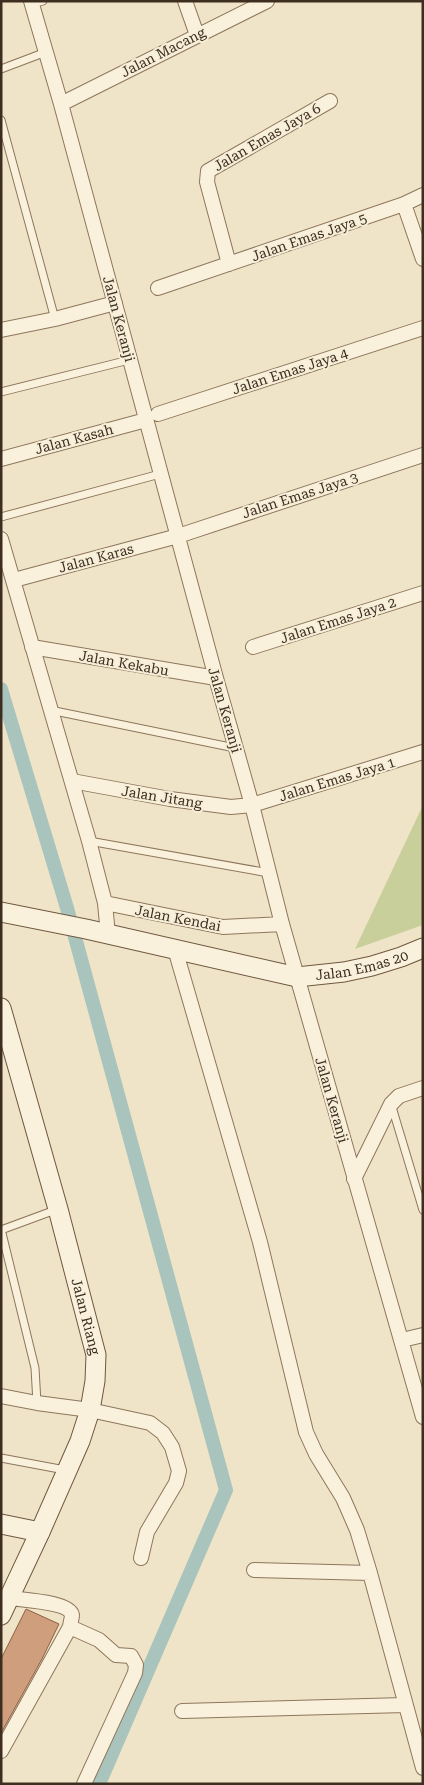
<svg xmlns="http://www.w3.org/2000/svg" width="424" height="1785" viewBox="0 0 424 1785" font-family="'Roboto Serif',serif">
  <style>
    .green { fill: #c9cf9b }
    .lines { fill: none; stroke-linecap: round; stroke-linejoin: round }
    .canal { stroke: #a9c4bc; stroke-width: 14 }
    .building { fill: #cf9f7d; stroke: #8d5f41 }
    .lane-casing { stroke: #8d765c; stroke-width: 9 }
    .street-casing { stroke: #8d765c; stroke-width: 16 }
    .secondary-casing { stroke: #6f573f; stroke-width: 21 }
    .lane { stroke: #faf1dc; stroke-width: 7 }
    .street { stroke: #faf1dc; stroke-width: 14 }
    .secondary { stroke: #faf1dc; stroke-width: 19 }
    .labels { text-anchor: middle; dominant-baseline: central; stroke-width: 4; stroke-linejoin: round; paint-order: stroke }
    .street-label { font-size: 14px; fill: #3d2e20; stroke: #f7eed8 }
  </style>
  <rect width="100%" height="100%" fill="#f0e4c8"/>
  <path class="green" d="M423,805V925L355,949Z"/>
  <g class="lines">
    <path class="canal" d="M1,689L67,908L226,1490L99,1784"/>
  </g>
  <path class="building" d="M26,1609L59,1624L42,1659L1,1733V1659Z"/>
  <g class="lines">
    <g class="lane-casing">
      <path id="lane" d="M32,4L43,1
        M1,69L46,52
        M1,120L55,319
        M1,392L129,360
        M1,517L160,474
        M50,710L235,748
        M89,841L269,873
        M392,1107L423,1210
        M1,1229L35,1368L37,1403
        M1,1230L58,1209
        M1,1458L65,1470"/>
    </g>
    <g class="street-casing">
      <path id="street" d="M31,1L61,104L216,678L252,805L282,924L423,1417
        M185,1L197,35
        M61,104L267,1
        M404,204L423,195
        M229,264L207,182L208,171L330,101
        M158,288L404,204L423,259
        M1,330L55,319L115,303
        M158,414L423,328
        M1,459L146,420
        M1,539L89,841L105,903L108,935
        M14,580L178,536L423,455
        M32,647L216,678
        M253,647L423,593
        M72,781L170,799L231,807L252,805L423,752
        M105,903L223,927L282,924
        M175,949L260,1242L306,1432L316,1454L343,1498L357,1530L370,1573L423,1768
        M354,1179L391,1104L399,1096L423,1088
        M402,1340L423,1335
        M1,1396L37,1403L90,1410L150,1423L163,1433L172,1447L179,1471L176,1483L147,1532L141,1558
        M254,1570L370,1573
        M70,1627L99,1640L116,1655L131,1656L136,1665L135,1673L84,1784
        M182,1711L405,1705
        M1,1751L70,1627C70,1624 72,1618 72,1615C69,1602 23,1600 11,1598"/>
    </g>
    <g class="secondary-casing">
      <g id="secondary">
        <path id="s1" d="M1,912L86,929L297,977L344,972L372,966L401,957L423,948"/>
        <path id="s2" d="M1,1008L58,1209L96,1355L95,1381L90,1410L80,1441L40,1532L1,1615"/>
        <path d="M1,1524L40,1532"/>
      </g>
    </g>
    <use href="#lane" class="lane"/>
    <use href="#street" class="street"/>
    <use href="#secondary" class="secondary"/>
  </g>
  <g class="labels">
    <g class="street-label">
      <text transform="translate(163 52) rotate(-27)">Jalan Macang</text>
      <text transform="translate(267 137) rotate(-30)">Jalan Emas Jaya 6</text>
      <text transform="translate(309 237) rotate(-19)">Jalan Emas Jaya 5</text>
      <text transform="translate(119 319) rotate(75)">Jalan Keranji</text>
      <text transform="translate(290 371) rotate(-18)">Jalan Emas Jaya 4</text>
      <text transform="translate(74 439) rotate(-15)">Jalan Kasah</text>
      <text transform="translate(300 495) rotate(-18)">Jalan Emas Jaya 3</text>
      <text transform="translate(96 558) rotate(-15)">Jalan Karas</text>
      <text transform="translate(338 620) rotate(-18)">Jalan Emas Jaya 2</text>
      <text transform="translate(124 663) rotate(10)">Jalan Kekabu</text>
      <text transform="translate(225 710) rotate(74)">Jalan Keranji</text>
      <text transform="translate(337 779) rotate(-17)">Jalan Emas Jaya 1</text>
      <text transform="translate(162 797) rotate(9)">Jalan Jitang</text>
      <text transform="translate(178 918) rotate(11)">Jalan Kendai</text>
      <text stroke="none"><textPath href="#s1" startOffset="369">Jalan Emas 20</textPath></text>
      <text transform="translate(332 1100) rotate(74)">Jalan Keranji</text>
      <text stroke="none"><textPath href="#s2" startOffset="320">Jalan Riang</textPath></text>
    </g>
  </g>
  <rect width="424" height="1785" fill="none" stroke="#3d2e20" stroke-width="5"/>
</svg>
